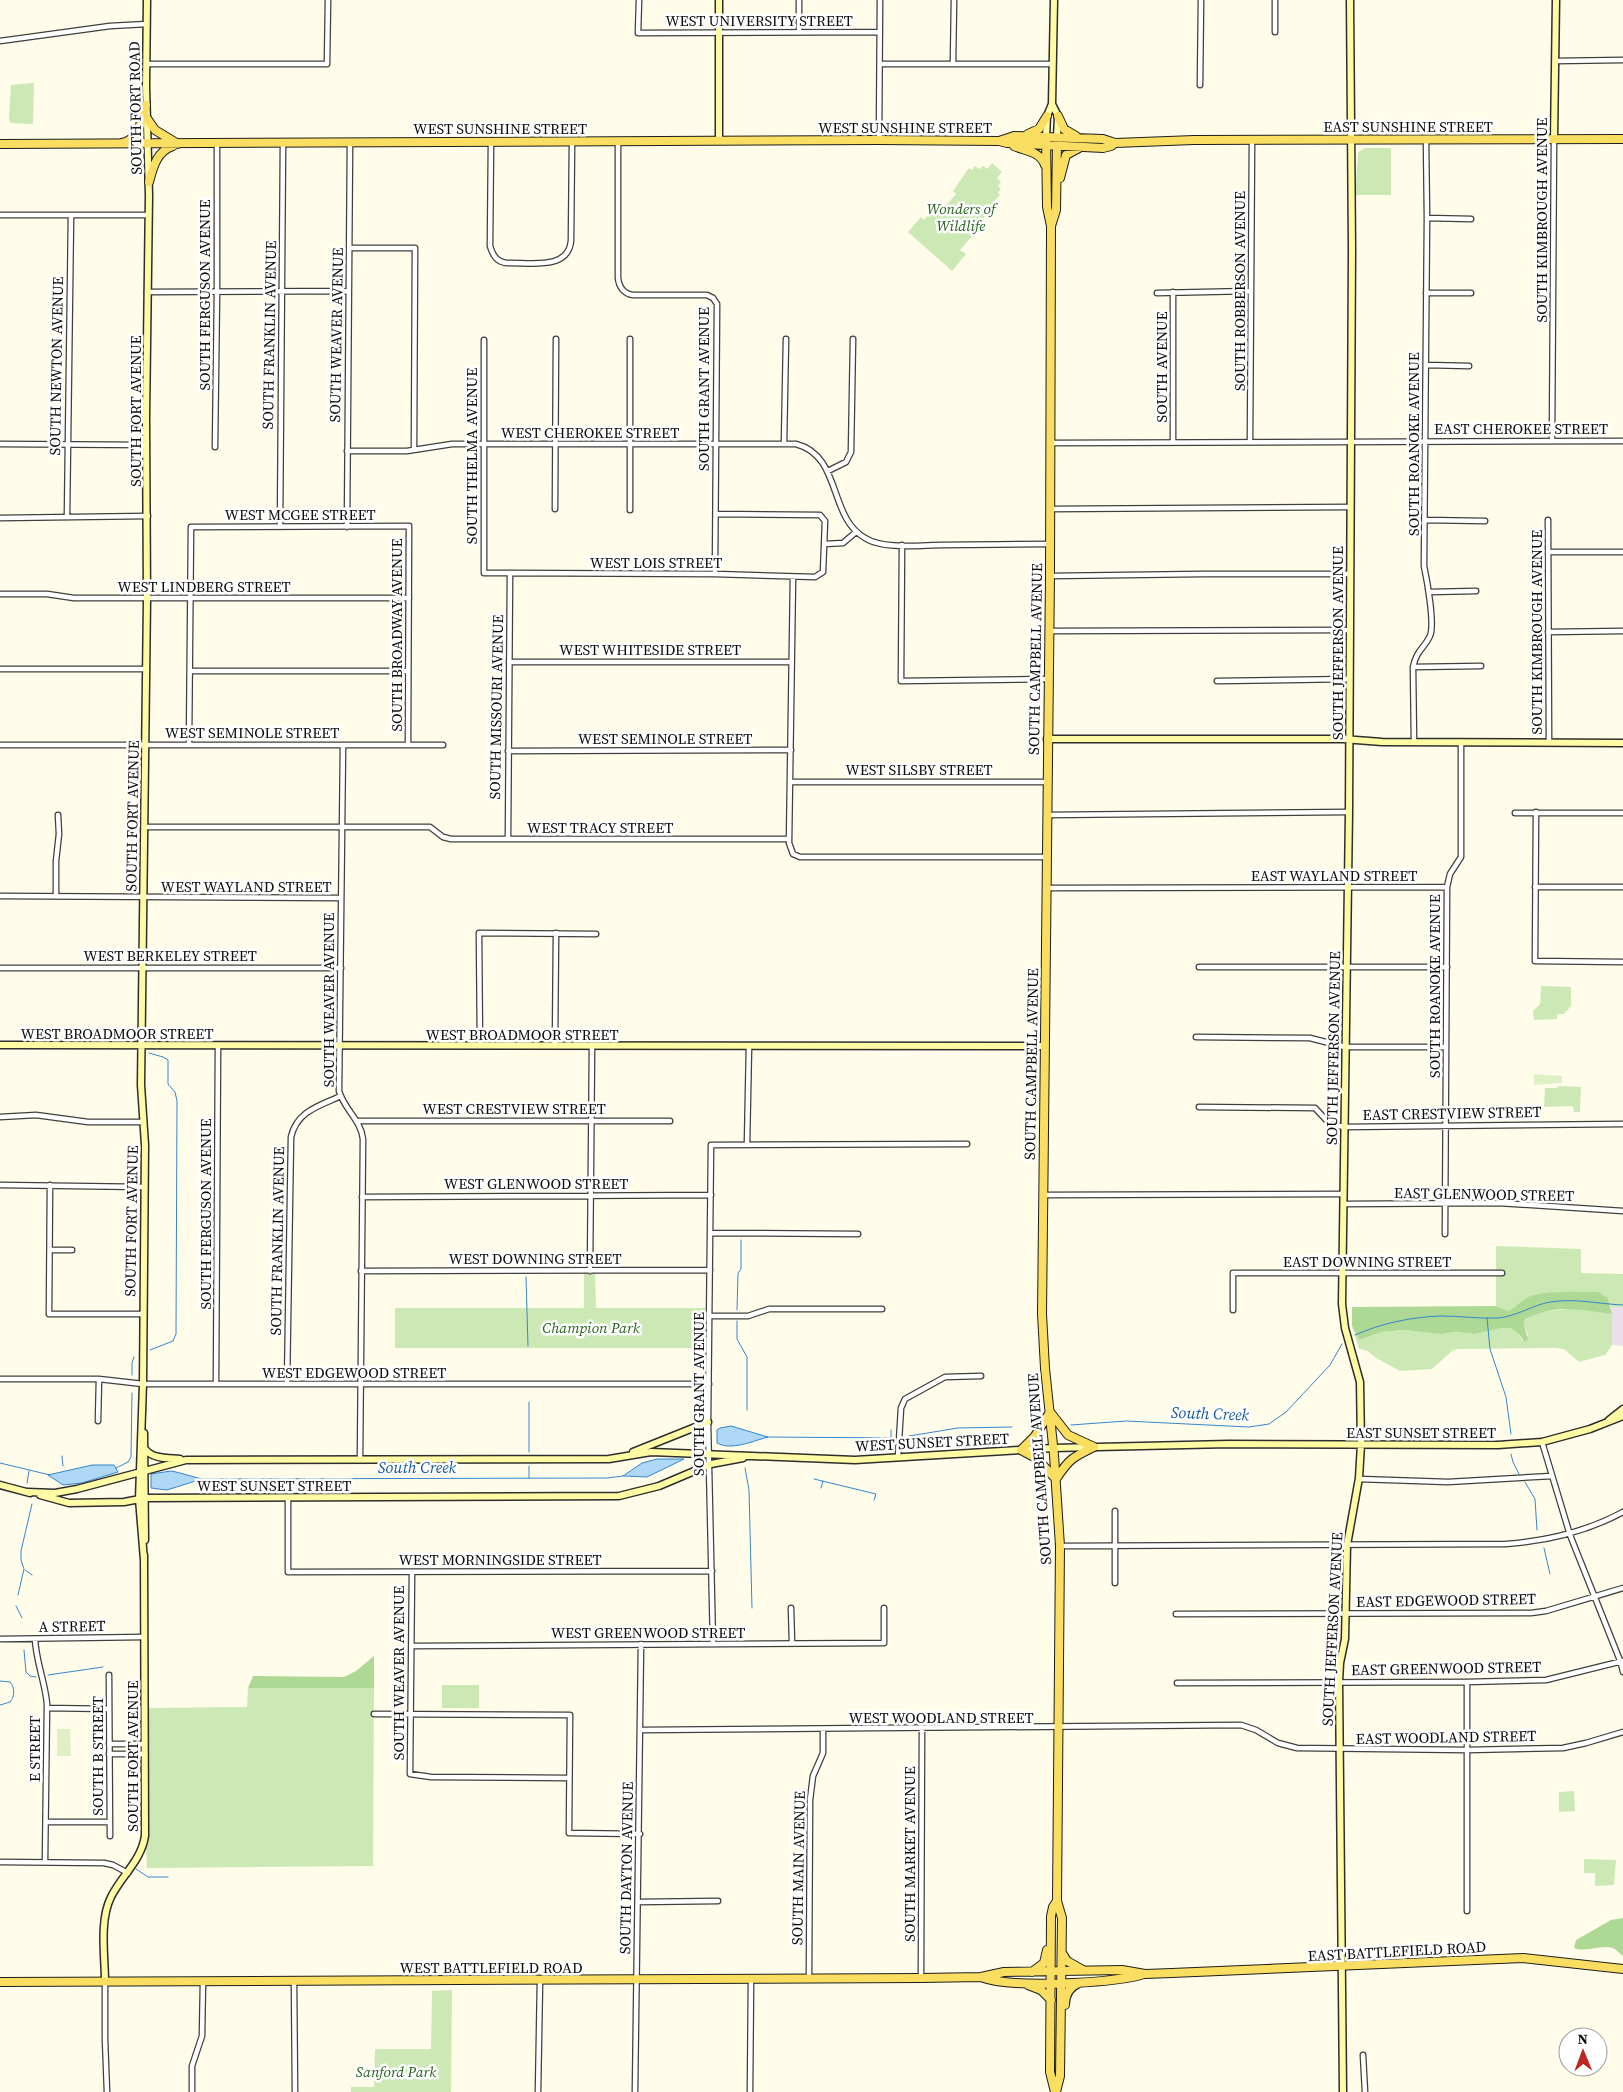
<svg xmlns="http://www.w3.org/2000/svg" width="1623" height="2092" viewBox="0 0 1623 2092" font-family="'Source Serif 4',serif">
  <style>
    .industrial { fill: #eadfeb }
    .green { fill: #cce9b5 }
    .forest { fill: #aed994 }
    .pitch { fill: #dff0c7 }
    .water { fill: #afd7f6; stroke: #3686cd }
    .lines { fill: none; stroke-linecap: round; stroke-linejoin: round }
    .stream { stroke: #3686cd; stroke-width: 1 }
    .street-casing { stroke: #3f3f3f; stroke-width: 7 }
    .secondary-casing { stroke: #2e2e2e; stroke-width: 9 }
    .primary-casing { stroke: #1d1d1d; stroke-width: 10 }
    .street { stroke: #fff; stroke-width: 4.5 }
    .secondary { stroke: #fffba5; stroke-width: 6 }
    .primary { stroke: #f9de61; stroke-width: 8 }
    .labels { text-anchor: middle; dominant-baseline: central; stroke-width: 5; stroke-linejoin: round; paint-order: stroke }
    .street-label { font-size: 15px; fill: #0c0c0c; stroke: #fff }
    .park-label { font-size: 15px; font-style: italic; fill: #26631d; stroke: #fff }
    .water-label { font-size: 16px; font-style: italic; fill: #16589d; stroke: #fff }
  </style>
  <rect width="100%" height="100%" fill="#fffcea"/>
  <path class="industrial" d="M1611,1307H1623V1346L1612,1345Z"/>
  <path class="green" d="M34,83L33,124L10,123L9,117L11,85Z
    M1367,148H1391V195H1355L1358,153L1363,149Z
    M992,163L1002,172L997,178L1001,182L998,186L1001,189L998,193L1000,195L991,205L989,204L985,208L981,205L979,207L987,214L970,234L972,236L960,250L966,254L952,271L908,232L921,217L924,220L937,205L942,210L956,194L953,191L969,168L972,170L975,166L979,169L983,166L987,169Z
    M1541,986L1571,987V1006L1564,1014H1557V1019L1534,1020L1533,1011L1540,1004Z
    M1558,1086L1581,1087L1580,1112H1574L1573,1106L1544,1107L1545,1088H1557Z
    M1496,1246L1581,1249V1273L1623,1274V1307H1611L1608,1298L1530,1297C1521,1301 1516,1307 1508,1311L1496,1306Z
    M584,1273L595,1274L596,1308H705V1348H395V1308H584Z
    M1566,1309H1584L1612,1314V1345L1605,1355L1579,1362L1564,1349L1556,1348L1457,1349L1452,1351L1432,1369L1400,1371L1376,1358L1368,1351L1359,1349L1352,1326L1359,1340L1382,1332L1403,1330L1441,1334L1455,1332L1475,1334L1502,1328H1511L1518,1333L1522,1340L1528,1335L1524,1324L1525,1319L1540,1312Z
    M442,1685H479V1708H442Z
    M248,1688H374L373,1866L147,1868L146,1847L148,1827V1708L247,1707Z
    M1574,1791L1575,1811L1559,1812V1792Z
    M1584,1859L1616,1860L1614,1885L1595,1886V1873H1584Z
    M452,1990L451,2092H351V2087H374L375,2049H431L432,1991Z"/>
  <path class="forest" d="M1598,1292L1608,1298L1612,1314C1579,1310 1557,1303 1525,1319L1524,1324L1528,1340L1525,1342L1518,1333L1511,1328H1502L1475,1334L1455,1332L1441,1334L1403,1330L1382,1332L1359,1340L1352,1326V1307L1496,1306L1508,1311C1517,1307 1522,1299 1531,1296C1551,1290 1577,1292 1598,1292Z
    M374,1656V1688H248L253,1676L344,1677L356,1671Z
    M1623,1918V1956C1620,1954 1617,1950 1613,1948C1600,1944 1586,1953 1574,1948L1576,1940L1611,1920Z"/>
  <path class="pitch" d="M1534,1074L1562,1076V1083L1534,1085Z
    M57,1729H70L71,1756H57Z"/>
  <path class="water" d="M731,1426L768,1437C753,1441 731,1451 717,1443V1430L720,1428Z
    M657,1459H684L647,1477L623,1476L642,1463Z
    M92,1465H114L118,1472L82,1483L63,1485L48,1475Z
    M171,1471L176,1472L202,1479L167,1490L151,1488V1474Z"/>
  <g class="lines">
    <path class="stream" d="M149,1053L163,1057L168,1060V1084L175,1092L177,1101L176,1334L173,1341L150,1350
      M526,1277L528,1346
      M737,1310L738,1273L741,1269V1240
      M1487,1318L1490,1349L1506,1397L1511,1434
      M737,1321V1339L747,1357V1410
      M1355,1335C1382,1323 1412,1317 1441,1316C1461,1316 1480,1319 1499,1318C1517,1316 1533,1305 1550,1302C1576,1298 1598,1304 1623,1305
      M132,1375V1363L134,1357
      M529,1402V1452
      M1071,1425L1126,1421L1249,1427L1269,1424L1286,1412L1330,1365L1342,1344
      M909,1436L958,1428L1012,1427
      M766,1437L893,1438
      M891,1437V1430
      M1511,1454L1513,1462L1519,1474
      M62,1456L63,1466
      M0,1463L50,1475
      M529,1466V1478
      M116,1468L128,1462L131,1457L132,1393
      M745,1468L749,1490L752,1608
      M202,1479L607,1478L623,1476
      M814,1479L876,1494L874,1500
      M1525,1482L1535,1499L1537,1530
      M27,1483L29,1471
      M821,1488L823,1481
      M1544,1548L1550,1574
      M25,1570L32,1575
      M18,1595L24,1569L21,1560V1551L32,1504
      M16,1606L22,1618
      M24,1650L26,1672L30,1676L36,1677
      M48,1675L103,1667
      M0,1681L10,1682C15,1688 15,1696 10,1702L0,1705
      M136,1869L148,1877H168"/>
    <g class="street-casing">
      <path id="street" d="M639,0L638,33L880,32
        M799,32V0
        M1275,32V0
        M0,41L110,26L147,24
        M1555,61L1623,60
        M953,63L954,0
        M146,64H327L328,0
        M880,64H1053
        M1200,85L1201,0
        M879,140L880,0
        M618,141V278C619,287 624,294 633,295H707L713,298L717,304L715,574
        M491,142L490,246C493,256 497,262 507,263C529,262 568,271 571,241L572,142
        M0,215H148
        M1427,218L1471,219
        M350,248H415L414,450
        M147,292L348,291
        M1157,293L1251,291
        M1426,293H1471
        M484,340V573L715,574L815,577L823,572L825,521L820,515L716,514
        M1426,365L1469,366
        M1552,441L1554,139
        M1173,442V292
        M1250,442L1252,140
        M784,443L786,339
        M1050,443L1623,441
        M0,444L147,445
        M215,447L217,292V144
        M347,451H407L452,444H796C842,456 828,517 865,538C884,550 921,545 943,545C979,545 1014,544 1050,544
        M828,471L846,462L851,452L853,339
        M555,509L556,339
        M1050,509L1350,507
        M630,510V339
        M67,517L71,215
        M0,518L148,516
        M1425,520L1485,521
        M1548,520L1549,743
        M280,527L283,143
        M347,527L350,143
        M825,544L843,543L856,532
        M902,545L901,681L1048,679
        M1549,552H1623
        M1050,576L1202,574H1350
        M793,577L789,843L793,854L800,857H1047
        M1430,592L1476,591
        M0,594H47L74,598H409
        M1049,631L1350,630
        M1548,632L1623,631
        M509,662H791
        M1413,667L1481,666
        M0,669H147
        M190,671H408
        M1217,681L1350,679
        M1414,742L1413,667C1417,649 1424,649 1430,636C1435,624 1427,580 1424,566L1427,218L1426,139
        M189,744L191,527L409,526L408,744
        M0,745H443
        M343,745L339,1091C344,1109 361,1120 363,1139L360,1459
        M508,751L791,750
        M790,782H1047
        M1536,812L1535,961L1623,962
        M1515,813H1623
        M1047,815L1349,812
        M144,827H430L443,837L451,839H789
        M508,839L510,574
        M1535,887H1623
        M1046,888L1447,887
        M0,896L341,898
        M56,896V861L59,834L58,815
        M1199,967H1447
        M0,968H341
        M1196,1037L1310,1038L1345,1047H1446
        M555,1045L556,933
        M480,1046L479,933L596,934
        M1199,1107L1315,1108L1330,1124L1344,1127L1623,1124
        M0,1117L36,1115L88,1122H144
        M358,1121H670
        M747,1144L749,1046
        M0,1185L144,1187
        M50,1185L49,1314H143
        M1043,1195L1344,1194
        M362,1197L711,1195
        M1344,1204L1499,1203L1623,1211
        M710,1233L858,1234
        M1445,1234L1447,887L1450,874L1461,857V742
        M50,1250H72
        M361,1271L710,1270
        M590,1271L592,1046
        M1233,1310V1273H1502
        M709,1316H748L769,1309H882
        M0,1379H99L143,1384H709
        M216,1384L218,1046
        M287,1384L291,1137C297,1111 319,1106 341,1096
        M98,1421L99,1379
        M1542,1442L1570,1535L1621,1663L1623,1672
        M898,1457L901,1408L905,1399L945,1377L981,1376
        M1359,1479L1448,1482L1552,1476
        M288,1497V1572L712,1571
        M1060,1546L1506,1544C1547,1541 1586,1532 1623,1512
        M412,1572L410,1774L431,1777L569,1778
        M1115,1583V1511
        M791,1608L792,1643
        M1176,1614L1531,1613L1546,1611L1623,1588
        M0,1639L144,1637
        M35,1639C36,1662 45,1681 47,1704L45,1862
        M713,1644L708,1422L711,1145L967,1144
        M412,1646L884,1643V1608
        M109,1675L110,1836
        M1467,1682V1911
        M1177,1683L1467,1682L1546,1680L1623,1661
        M47,1708L109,1709
        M374,1714L570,1715L569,1833L640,1834
        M641,1730L1241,1725L1256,1730L1278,1743L1297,1748L1467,1750L1563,1748L1586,1743L1623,1732
        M109,1744H145
        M109,1754H145
        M46,1822H110
        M0,1862L104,1863L113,1865L128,1873
        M638,1902L718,1901
        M921,1978L922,1729
        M809,1979L810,1800L813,1776L823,1753V1730
        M294,1981L295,2092
        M105,1982V2039L107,2092
        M1363,2055L1365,2092
        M192,2092V2066L202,2036L203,1981
        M538,2092L540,1981
        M635,2092L641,1644
        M750,2092L751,1979"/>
    </g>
    <g class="secondary-casing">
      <path id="secondary" d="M1052,104L1058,116L1057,137
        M1046,137L1047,116L1052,104L1054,0
        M1554,139L1556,0
        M719,140V0
        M1047,739H1343L1382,742L1623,743
        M0,1045L1045,1046
        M1609,1420L1623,1409
        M144,1433L145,1540
        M145,1449C152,1459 168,1458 180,1459
        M633,1452L708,1422
        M0,1485L30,1493
        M27,1492L55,1493L77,1489L186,1460L609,1459L651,1452L855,1460L1053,1448L1229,1444L1498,1445L1542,1442L1590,1429L1623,1416
        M40,1495L69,1503L124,1502L145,1498L619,1496L659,1486L711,1464L743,1458
        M144,1560L139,1499L143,1384L145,1145L141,1085L147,599L146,417L149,196L146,86L147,0
        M105,1982C105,1956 99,1921 111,1897C122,1875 141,1861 145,1836L144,1555
        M1343,2092L1339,1682L1340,1663L1345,1639L1347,1545L1359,1478L1361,1444L1360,1382L1345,1328L1342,1304L1349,812L1352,250L1350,0"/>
    </g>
    <g class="primary-casing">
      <path id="primary" d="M1058,116L1064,129L1076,136
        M146,117L155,130L178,144
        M1028,134L1039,129L1047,116
        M1046,137L1047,207L1051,226L1050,576L1042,1314L1045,1368L1054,1455L1060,1546L1057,1901L1062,1918L1060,2076L1056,2092
        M999,141L1014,136L1103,139L1115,143L1194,140L1623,139
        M122,143C139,140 142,119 146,105
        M0,144L879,140L999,141L1007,143L1103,148L1111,146L1115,143
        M1014,146C1025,151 1040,151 1045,165
        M1060,178L1066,155L1079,148
        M149,182C153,167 157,151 173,146
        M1051,226L1056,210L1057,142
        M1050,1412L1068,1435L1094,1447C1073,1457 1069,1459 1056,1479L1036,1458L1021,1450L1035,1436Z
        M1062,1953L1067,1961L1083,1970
        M1032,1972L1044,1963L1047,1950
        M981,1977C1012,1989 1108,1983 1141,1975
        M0,1982L921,1978L981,1977L1004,1972L1122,1970L1145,1974L1172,1973L1523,1958L1623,1969
        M1028,1985L1041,1990L1051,2000
        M1065,2005C1065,1995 1069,1987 1079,1983
        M1055,2092L1050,2072L1051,1916L1053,1907L1057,1901"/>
    </g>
    <use href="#street" class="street"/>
    <use href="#secondary" class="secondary"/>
    <use href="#primary" class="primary"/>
  </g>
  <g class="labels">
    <g class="street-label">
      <text x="759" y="20">WEST UNIVERSITY STREET</text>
      <text transform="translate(135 108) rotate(-91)">SOUTH FORT ROAD</text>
      <text x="1408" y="126">EAST SUNSHINE STREET</text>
      <text x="905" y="127">WEST SUNSHINE STREET</text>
      <text x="500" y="128">WEST SUNSHINE STREET</text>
      <text transform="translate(1541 220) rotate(-90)">SOUTH KIMBROUGH AVENUE</text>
      <text transform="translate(1239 291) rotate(-90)">SOUTH ROBBERSON AVENUE</text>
      <text transform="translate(204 295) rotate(-90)">SOUTH FERGUSON AVENUE</text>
      <text transform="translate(269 335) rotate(-89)">SOUTH FRANKLIN AVENUE</text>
      <text transform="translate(336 335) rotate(-89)">SOUTH WEAVER AVENUE</text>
      <text transform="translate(56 366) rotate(-89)">SOUTH NEWTON AVENUE</text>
      <text transform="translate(1161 367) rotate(-90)">SOUTH AVENUE</text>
      <text transform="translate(703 389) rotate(-90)">SOUTH GRANT AVENUE</text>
      <text transform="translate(135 411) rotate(-90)">SOUTH FORT AVENUE</text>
      <text x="1521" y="428">EAST CHEROKEE STREET</text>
      <text x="590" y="432">WEST CHEROKEE STREET</text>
      <text transform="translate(1413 444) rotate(-90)">SOUTH ROANOKE AVENUE</text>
      <text transform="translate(471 456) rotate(-90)">SOUTH THELMA AVENUE</text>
      <text x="300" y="514">WEST MCGEE STREET</text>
      <text x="656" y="562">WEST LOIS STREET</text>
      <text x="204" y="586">WEST LINDBERG STREET</text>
      <text transform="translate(1536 632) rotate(-90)">SOUTH KIMBROUGH AVENUE</text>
      <text transform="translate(396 635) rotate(-90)">SOUTH BROADWAY AVENUE</text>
      <text transform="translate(1337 643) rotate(-90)">SOUTH JEFFERSON AVENUE</text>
      <text x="650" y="649">WEST WHITESIDE STREET</text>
      <text transform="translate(1035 659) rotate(-89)">SOUTH CAMPBELL AVENUE</text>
      <text transform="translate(496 707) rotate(-89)">SOUTH MISSOURI AVENUE</text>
      <text x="252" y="732">WEST SEMINOLE STREET</text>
      <text x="665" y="738">WEST SEMINOLE STREET</text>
      <text x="919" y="769">WEST SILSBY STREET</text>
      <text transform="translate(132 816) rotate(-89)">SOUTH FORT AVENUE</text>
      <text x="600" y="827">WEST TRACY STREET</text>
      <text x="1334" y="875">EAST WAYLAND STREET</text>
      <text x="246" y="886">WEST WAYLAND STREET</text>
      <text x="170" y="955">WEST BERKELEY STREET</text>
      <text transform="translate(1434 986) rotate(-90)">SOUTH ROANOKE AVENUE</text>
      <text transform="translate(328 1000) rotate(-90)">SOUTH WEAVER AVENUE</text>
      <text x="117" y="1033">WEST BROADMOOR STREET</text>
      <text x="522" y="1034">WEST BROADMOOR STREET</text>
      <text transform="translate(1333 1048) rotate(-89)">SOUTH JEFFERSON AVENUE</text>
      <text transform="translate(1031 1064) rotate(-89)">SOUTH CAMPBELL AVENUE</text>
      <text x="514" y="1108">WEST CRESTVIEW STREET</text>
      <text transform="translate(1452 1113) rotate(-1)">EAST CRESTVIEW STREET</text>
      <text x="536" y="1183">WEST GLENWOOD STREET</text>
      <text transform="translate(1484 1194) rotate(1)">EAST GLENWOOD STREET</text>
      <text transform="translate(205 1214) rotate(-90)">SOUTH FERGUSON AVENUE</text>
      <text transform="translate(131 1221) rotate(-89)">SOUTH FORT AVENUE</text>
      <text transform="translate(277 1241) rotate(-89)">SOUTH FRANKLIN AVENUE</text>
      <text x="535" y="1258">WEST DOWNING STREET</text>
      <text x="1367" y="1261">EAST DOWNING STREET</text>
      <text x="354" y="1372">WEST EDGEWOOD STREET</text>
      <text transform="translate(698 1394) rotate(-90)">SOUTH GRANT AVENUE</text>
      <text x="1421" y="1432">EAST SUNSET STREET</text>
      <text transform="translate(932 1442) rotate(-3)">WEST SUNSET STREET</text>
      <text transform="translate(1039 1469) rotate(-94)">SOUTH CAMPBELL AVENUE</text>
      <text x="274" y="1485">WEST SUNSET STREET</text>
      <text x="500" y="1559">WEST MORNINGSIDE STREET</text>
      <text transform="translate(1446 1600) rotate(-1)">EAST EDGEWOOD STREET</text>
      <text transform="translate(72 1626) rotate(-1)">A STREET</text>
      <text transform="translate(1332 1629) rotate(-87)">SOUTH JEFFERSON AVENUE</text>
      <text x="648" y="1632">WEST GREENWOOD STREET</text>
      <text transform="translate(1446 1668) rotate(-1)">EAST GREENWOOD STREET</text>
      <text transform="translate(398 1673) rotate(-90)">SOUTH WEAVER AVENUE</text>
      <text x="941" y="1717">WEST WOODLAND STREET</text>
      <text transform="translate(1446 1737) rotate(-1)">EAST WOODLAND STREET</text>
      <text transform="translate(34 1749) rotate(-90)">E STREET</text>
      <text transform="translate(97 1756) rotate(-90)">SOUTH B STREET</text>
      <text transform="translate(132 1756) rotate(-90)">SOUTH FORT AVENUE</text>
      <text transform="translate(909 1854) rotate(-90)">SOUTH MARKET AVENUE</text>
      <text transform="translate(626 1868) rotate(-89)">SOUTH DAYTON AVENUE</text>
      <text transform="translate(798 1868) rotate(-89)">SOUTH MAIN AVENUE</text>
      <text transform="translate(1397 1951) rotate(-3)">EAST BATTLEFIELD ROAD</text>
      <text x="491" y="1967">WEST BATTLEFIELD ROAD</text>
    </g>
    <g class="park-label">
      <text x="961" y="208">Wonders of<tspan x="961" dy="17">Wildlife</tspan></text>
      <text x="591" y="1327">Champion Park</text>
      <text x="396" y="2071">Sanford Park</text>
    </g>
    <g class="water-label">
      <text transform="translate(1210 1413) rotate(2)">South Creek</text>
      <text x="417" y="1467">South Creek</text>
    </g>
  </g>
  <g transform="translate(1583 2052) rotate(359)"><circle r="24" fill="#ffffff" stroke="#9e9e9e"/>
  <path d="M0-4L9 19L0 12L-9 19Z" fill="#bb2824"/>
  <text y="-8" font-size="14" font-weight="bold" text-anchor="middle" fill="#0c0c0c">N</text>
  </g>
</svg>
